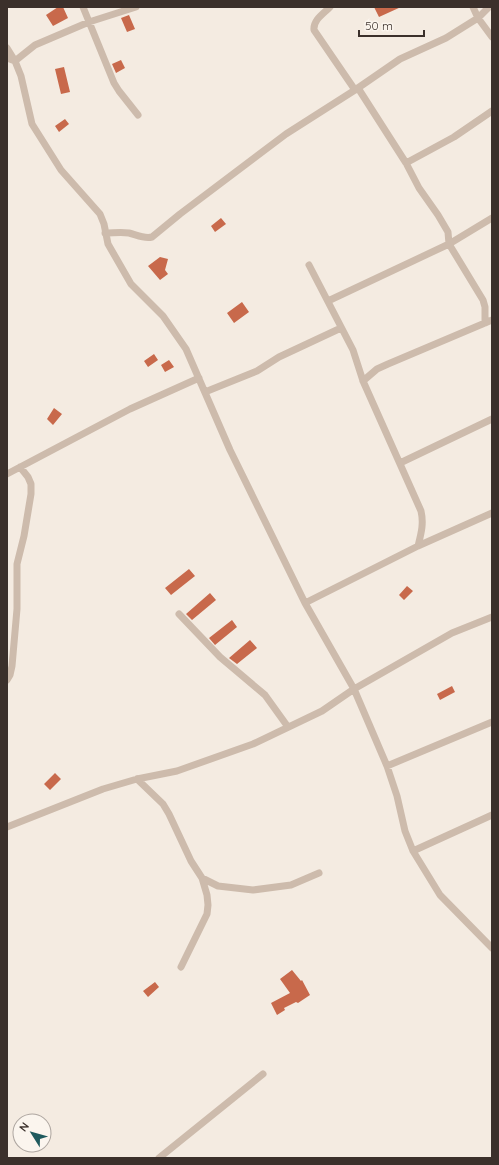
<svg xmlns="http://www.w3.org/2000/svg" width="499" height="1165" viewBox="0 0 499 1165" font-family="Quicksand,sans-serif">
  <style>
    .building { fill: #c8694b }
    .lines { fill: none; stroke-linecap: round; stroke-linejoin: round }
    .minor { stroke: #cdbbac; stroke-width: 7 }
  </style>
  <rect width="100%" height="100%" fill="#f4ebe1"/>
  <path class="building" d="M58,7H63L68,18L53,26L46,15Z
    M374,7H401L379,17Z
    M129,15L135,29L127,32L121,18Z
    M121,60L125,68L116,73L112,64Z
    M64,67L70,92L61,94L55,69Z
    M65,119L69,124L59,132L55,126Z
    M221,218L226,224L215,232L211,226Z
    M160,257L168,259L165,270L168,274L160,280L148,266Z
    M242,302L249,312L234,323L227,313Z
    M154,354L158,360L148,367L144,361Z
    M169,360L174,367L165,372L161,365Z
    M54,408L62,414L53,425L47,419Z
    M189,569L195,576L171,595L165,588Z
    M407,586L413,591L404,600L399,595Z
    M210,593L216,600L192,620L186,614Z
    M232,620L237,627L215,645L209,638Z
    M250,640L257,648L237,664L229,658Z
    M452,686L455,692L440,700L437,694Z
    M55,773L61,779L50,790L44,784Z
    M292,970L301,981L302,980L310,995L298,1003L296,1002L284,1008L285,1010L277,1015L271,1003L290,993L280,979Z
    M155,982L159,987L148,997L143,991Z"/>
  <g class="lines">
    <path class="minor" d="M83,7L114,83L119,91L138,115
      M330,7C323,14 313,20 314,30L355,90
      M473,7L478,18L492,37
      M7,48L15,61L21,76L32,124L61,170L100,214L104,224L108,244L131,284L163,316L186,349L230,450L305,603L354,689L387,766L397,796L405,831L413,851L440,895L492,948
      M7,58L15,61L35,45L89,22L136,7
      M358,88L406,163L419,188L438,215L448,232L449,244L483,300L485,307V323
      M406,163L454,137L492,111
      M105,233C113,233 121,232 129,233C137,235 144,239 152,237L180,214L286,134L355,90L400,59L446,38L478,18L489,7
      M309,265L353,350L363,381L421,511C424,524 421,534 418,546
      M328,301L449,244L492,218
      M363,381L377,369L388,364L492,320
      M205,392L257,371L279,357L341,328
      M400,463L492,419
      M7,474L130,409L199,378
      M305,603L418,546L492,513
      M179,614L220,657L265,695L288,727
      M7,680L10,675L12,666L17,609V564L24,536L31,494V484L28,477L20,467
      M387,766L492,722
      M137,779L163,804L169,814L191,861L202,878L207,895L208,905L207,914L181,967
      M7,827L103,789L137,779L177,771L253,744L322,711L354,689L452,633L492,617
      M413,851L492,815
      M202,878L218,886L253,890L291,885L319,873
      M159,1158L263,1074"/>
  </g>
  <rect width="499" height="1165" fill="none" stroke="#3b302b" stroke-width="16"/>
  <g transform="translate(32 1133) rotate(307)"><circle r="19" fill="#fbf5ee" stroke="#aea6a0"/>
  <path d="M0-3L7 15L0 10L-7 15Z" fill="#1f5a5e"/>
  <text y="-6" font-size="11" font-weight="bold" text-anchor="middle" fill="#3b302b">N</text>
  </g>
  <path d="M359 30v6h65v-6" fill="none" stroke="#3b302b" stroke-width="2"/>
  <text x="365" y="30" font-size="12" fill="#3b302b" stroke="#fbf5ee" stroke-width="3" paint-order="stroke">50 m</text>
</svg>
